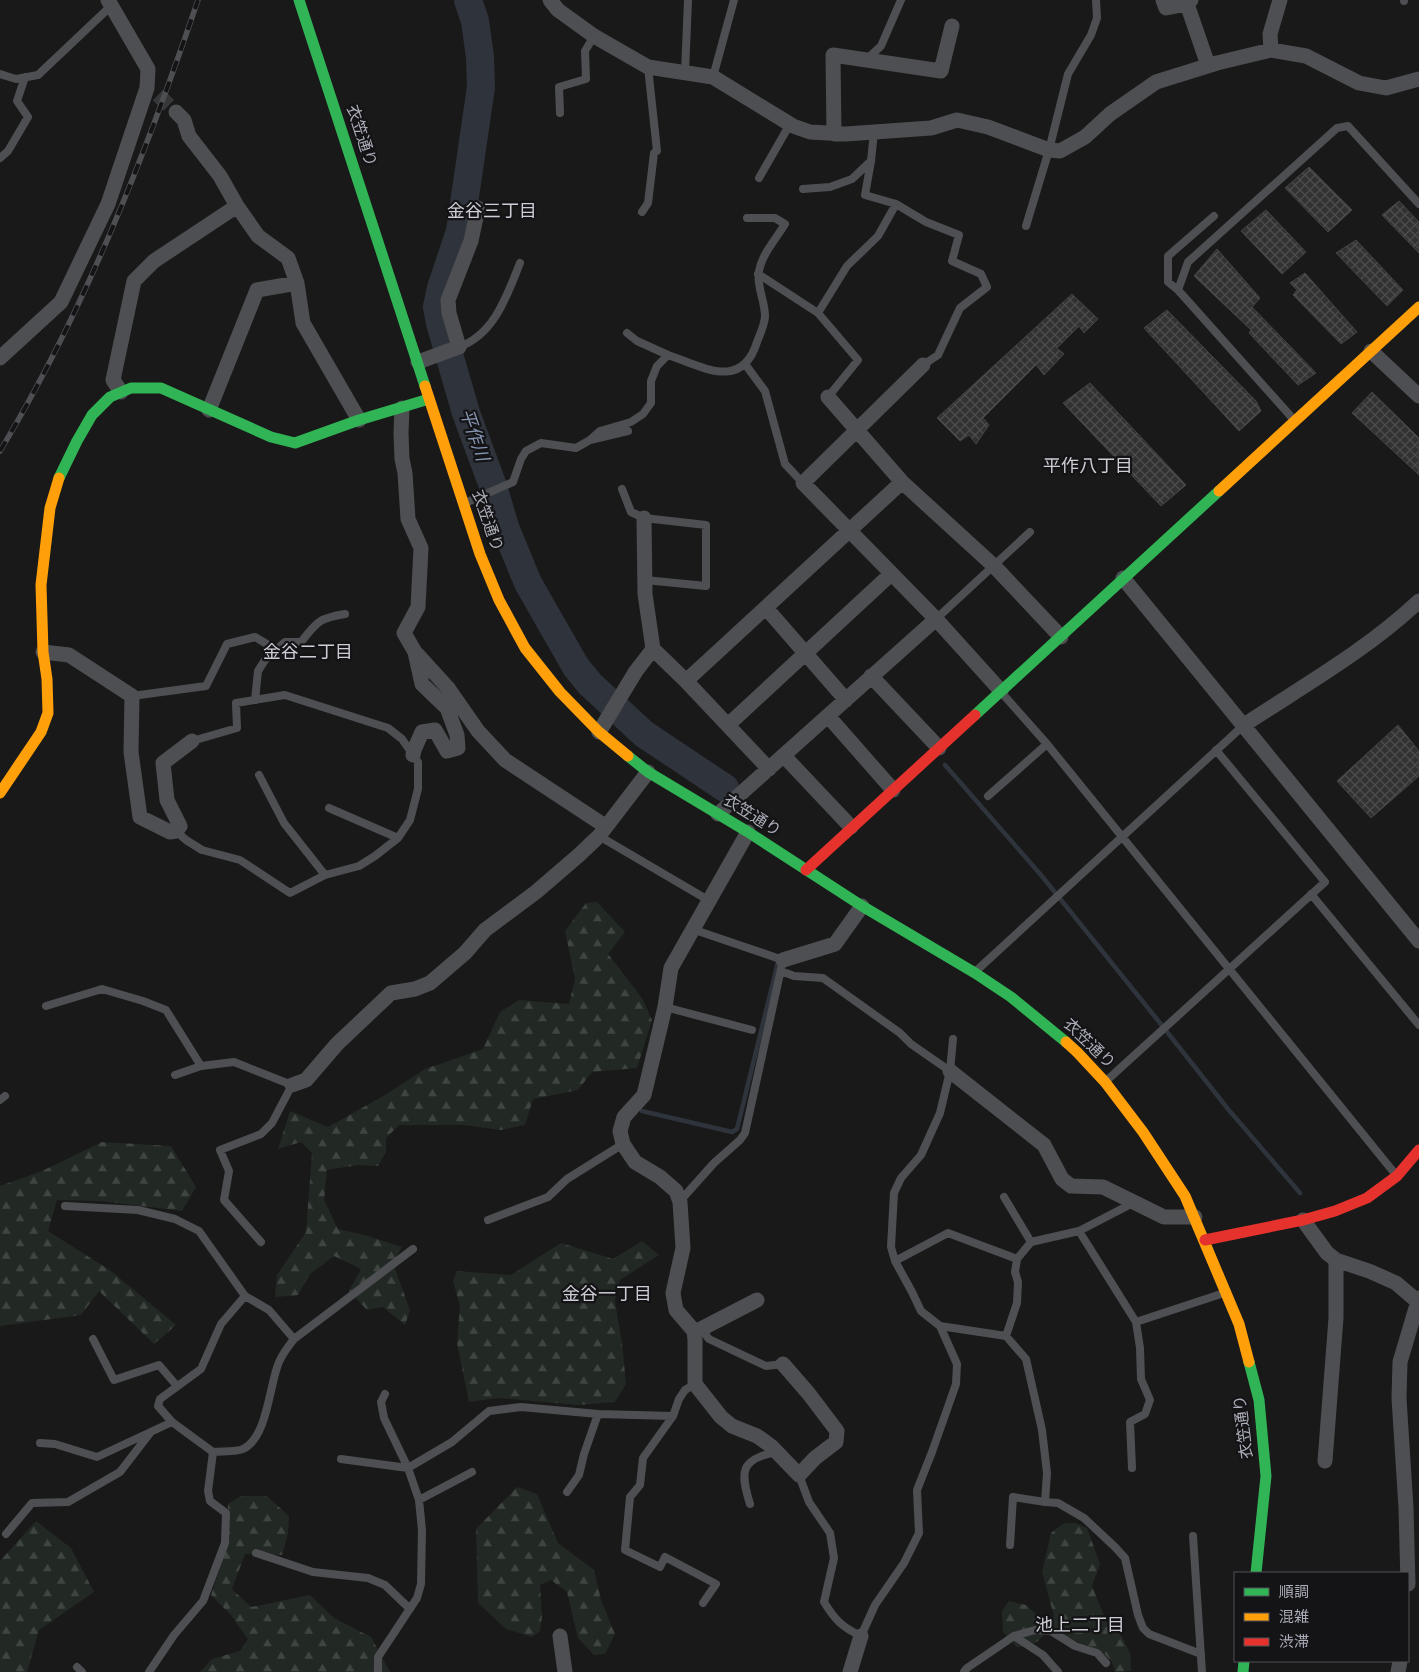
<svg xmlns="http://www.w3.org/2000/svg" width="1419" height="1672" viewBox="0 0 1419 1672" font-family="'Sofia Sans Condensed','Noto Sans JP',sans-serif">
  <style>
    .forest { fill: url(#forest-firs) }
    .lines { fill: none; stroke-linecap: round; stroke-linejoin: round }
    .stream { stroke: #2f343c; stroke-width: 4.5 }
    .river { stroke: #2f343c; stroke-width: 28 }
    .building { fill: url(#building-cross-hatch); stroke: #424345 }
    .street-tunnel { stroke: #363739; stroke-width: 15; stroke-dasharray: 15 8; stroke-linecap: butt }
    .lane { stroke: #4e4f52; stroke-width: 8 }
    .street { stroke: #4e4f52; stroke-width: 15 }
    .fast { stroke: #30b455; stroke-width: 11 }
    .slow { stroke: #ff9f0a; stroke-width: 11 }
    .jam { stroke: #e5322d; stroke-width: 11 }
    .rail-casing { stroke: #4e4f52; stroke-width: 5.5 }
    .rail { stroke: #141315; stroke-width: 4; stroke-dasharray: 11; stroke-linecap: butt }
    .labels { text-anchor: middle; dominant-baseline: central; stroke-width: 4.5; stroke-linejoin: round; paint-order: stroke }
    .street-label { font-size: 16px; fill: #acaeb9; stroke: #141315 }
    .neighbourhood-label { font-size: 18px; fill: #cccdd5; stroke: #141315 }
    .water-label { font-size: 18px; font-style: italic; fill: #8696b1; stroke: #141315 }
  </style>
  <defs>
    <pattern id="forest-firs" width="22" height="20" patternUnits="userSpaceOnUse" patternTransform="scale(1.25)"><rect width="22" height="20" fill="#222823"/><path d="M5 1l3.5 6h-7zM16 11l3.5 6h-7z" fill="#3f4541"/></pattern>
    <pattern id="building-cross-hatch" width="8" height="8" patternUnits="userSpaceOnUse" patternTransform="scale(1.25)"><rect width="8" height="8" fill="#323233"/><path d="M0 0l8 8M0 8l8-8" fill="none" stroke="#4d4d4e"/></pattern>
  </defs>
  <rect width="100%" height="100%" fill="#191919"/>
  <path class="forest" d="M597,902L625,932L608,954L642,998L652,1020L637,1068L592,1072L578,1090L533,1099L525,1125L501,1130L464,1125H399L386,1138V1152L378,1166L358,1165L327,1170L324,1200L338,1229L368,1236L402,1247L393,1263L410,1310L405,1325L383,1307L367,1310L349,1291L361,1269L334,1256L310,1274L298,1295L275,1297L277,1275L306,1232L312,1153L301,1142L278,1149L290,1111L328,1127L385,1095L425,1069L483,1049L500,1012L519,1000L569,1004L575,979L565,931L586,903Z
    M102,1142L171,1146L196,1187L182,1211L101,1201L57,1200L48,1231L111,1271L176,1325L154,1344L99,1291L81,1315L0,1326V1186L42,1171Z
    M642,1241L659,1255L620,1280L615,1301L622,1343L626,1384L615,1402L577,1405L499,1398L469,1402L457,1343L460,1306L453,1281L457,1271L511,1275L561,1243L613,1259Z
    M517,1487L537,1494L558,1543L594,1570L601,1600L615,1634L605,1654L594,1655L578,1638L567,1592L551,1580L540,1585L542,1617L540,1631L532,1637L506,1629L478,1603L476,1529Z
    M241,1496H267L289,1516L288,1534L282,1555L245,1554L232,1589L251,1607L310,1595L334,1618L371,1637L390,1672H200L212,1659L240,1651L248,1639L231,1615L211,1595L227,1547L228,1504Z
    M36,1521L71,1548L94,1592L39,1630L27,1672H0V1561Z
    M1064,1523H1076L1087,1528L1100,1564L1092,1586L1106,1621L1122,1637L1130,1653L1131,1671L1115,1672C1114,1669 1113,1664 1111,1661C1097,1642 1065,1644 1052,1624C1043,1638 1035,1647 1017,1647L1003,1632L1002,1611L1009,1601L1026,1605L1042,1620L1050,1621L1054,1616L1042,1572L1051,1533Z"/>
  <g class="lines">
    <path class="stream" d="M945,765L1041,875L1160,1023L1228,1109L1300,1193
      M642,1111L732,1132L737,1129L779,958"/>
    <path class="river" d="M468,0L475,21L480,57L481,87L460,231L441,288L437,307L440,323L466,413L493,486L505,527L528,583L576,667L590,684L644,734L725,788"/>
  </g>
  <path class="building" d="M1309,167L1352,210L1328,232L1285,188Z
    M1399,201L1419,222V253L1382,215Z
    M1266,210L1306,252L1282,274L1241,231Z
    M1356,240L1403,290L1387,306L1336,253Z
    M1217,249L1260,298L1252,307L1316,373L1298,385L1249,333L1251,330L1194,276Z
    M1305,273L1357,332L1341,344L1293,295L1297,290L1290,283Z
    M1072,294L1098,319L1084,333L1079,326L1057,348L1064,354L1044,375L1036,365L983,418L989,425L976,444L969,435L960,441L937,418Z
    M1167,310L1256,401L1261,411L1239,431L1144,328Z
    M1090,383L1186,485L1161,506L1063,403Z
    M1372,392L1419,438V475L1352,413Z
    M1398,725L1419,751V776L1371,818L1337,781Z"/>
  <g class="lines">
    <path class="street-tunnel" d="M158,95L176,112"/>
    <path class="lane" d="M1404,0V1
      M866,60L881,46L901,0
      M685,72L688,0
      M0,74L16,79L38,75L111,6
      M713,77L734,0
      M560,113L559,87L586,79L585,51L594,36
      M874,132L871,161L865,195L896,204L926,222L959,235L952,261L981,274L987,287L960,308L938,355L923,365
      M0,158L8,151L28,117L17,101L25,77
      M759,178L790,124
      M803,189L830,187L852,179L871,161
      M642,212L648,203L654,153L657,151L648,67
      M1026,226L1049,150L1068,74L1091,35L1097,18L1096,0
      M758,274L818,313L858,360L828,397
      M1178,290L1168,282V256L1214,216
      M818,313L847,266L878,236L896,204
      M627,333L637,341L668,355
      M459,347C495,334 507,295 520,263
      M745,364L765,391L785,464L803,483
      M1295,421L1178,290L1188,262L1337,128L1348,126L1419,204
      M590,440L600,431L631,422L643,414L651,403V381L657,366L668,355C703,367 742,391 757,342C760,334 765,324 765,316C765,301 756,285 759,271C762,254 776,239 785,224L775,218H747
      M622,489L631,512L644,518L706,525V586L645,580
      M465,503L513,482L521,459L526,451L541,443L576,448L590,440L628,431
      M936,619L1030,532
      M1001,692L1047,744L1396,1175
      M132,696L206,686L227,644L255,637L275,649
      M255,700L258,671L265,660L285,642H301C317,622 319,618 345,614
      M259,775L284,823L325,875
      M988,796L1047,744
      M329,808L398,838
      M176,831L186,840L202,850L240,860L290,893L325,875L359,866L375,856L398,838L410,820L418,789V762L402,739L388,728L285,695L236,703L237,728L192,741
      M599,836L708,900
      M1311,894L1419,1025
      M781,971L794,976L823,978L900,1033L911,1044L950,1071
      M976,971L1244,725
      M46,1006L102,989L143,1001L166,1010L201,1066
      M665,1007L752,1030
      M175,1075L201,1066L234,1062L292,1085L272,1123L261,1134L220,1150L229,1171L224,1200L261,1242
      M1105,1082L1325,882L1216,750
      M0,1100L5,1096
      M1004,1197L1031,1242
      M680,1201L714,1163L740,1140L745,1133L783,960L692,929
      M65,1206L138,1210L175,1219L199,1231L245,1296L269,1310L294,1339
      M488,1220L548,1197L567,1179L623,1144
      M1079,1231L1136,1322L1224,1293
      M895,1261L948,1233L1017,1259
      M245,1296L221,1324L201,1369L160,1399L158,1406L172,1422L213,1452C220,1451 237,1452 243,1449C268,1437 269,1385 279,1362C283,1353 288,1347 294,1339L413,1249
      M940,1326L1006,1336L1017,1303L1018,1282L1015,1272L1017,1259L1031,1242L1079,1231L1133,1203
      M701,1329L709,1339L766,1366L783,1364
      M1006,1336L1026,1359L1042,1430L1047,1473L1045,1502L1013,1497L1010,1545
      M93,1339L114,1380L159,1365L177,1386
      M695,1384L685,1390L679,1399L673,1416L643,1458L640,1485L630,1497L625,1550L660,1567L665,1557L716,1584L703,1603
      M40,1443L55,1444L97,1457L172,1422
      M341,1459L408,1468L452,1442L489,1411L521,1407L598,1414L673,1416
      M1132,1468L1130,1422L1145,1414L1150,1400L1141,1379L1140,1348L1136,1322
      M799,1475L809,1502L830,1533L834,1558L824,1602C835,1620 842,1627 861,1636L875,1605L904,1563L919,1533L917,1490L932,1452L956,1384L957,1364L940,1326L921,1311L912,1292L895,1261L891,1247L894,1193L901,1178L921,1155L940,1113L950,1071L953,1039
      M567,1492L579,1475L584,1454L598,1414
      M419,1500L472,1472
      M1045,1502L1058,1503L1084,1518L1115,1547L1125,1558L1138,1615L1143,1628L1149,1634L1201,1654
      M750,1504C740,1472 740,1459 776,1452
      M6,1534L32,1503L68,1502L120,1472L150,1433
      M1193,1536L1202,1672
      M256,1553L313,1572L368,1578L385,1585L410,1609
      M1014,1636L1043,1655L1058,1672
      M77,1667L82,1672
      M149,1672L174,1635L203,1601L225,1543L226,1513L210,1501L208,1491L213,1452
      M378,1672V1657L417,1598L421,1584L422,1530L419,1500L408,1468L384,1418L381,1402L385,1394
      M964,1672L967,1668L1014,1636L1035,1630L1051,1631L1075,1646L1097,1653L1106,1663"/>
    <path class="street" d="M550,0L558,10L594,36L648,67L713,77L793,126L810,132L846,134L931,128L957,120L988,127L1049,150L1060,151L1085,137L1110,114L1156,82L1217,63L1271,50L1306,56L1359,83L1386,88L1419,79
      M1163,0L1166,8L1187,4
      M1191,0L1187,4L1208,65
      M1271,50L1270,34L1280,0
      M176,112L184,120L189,136L220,176L237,206L258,236L288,258L297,283L303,323L359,420
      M834,134L833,55L941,71L952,26
      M1371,351L1419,396
      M0,358L61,302L108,204L147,88L148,69L108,0
      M418,362L459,347L449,313L448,300L471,241L478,208
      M923,365L803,483L936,619L1001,691
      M121,392L113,380L134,281L154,261L237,206
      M828,397L902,482L994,566L1061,637
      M402,408L401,433L402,459L405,473L408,519L421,548L418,607L404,633L415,652L422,684L447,708L457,735L458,748L447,751L435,730L422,732L414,750L413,755
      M209,410L257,290L297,283
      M1123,578L1419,941
      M766,608L846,700
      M653,649L686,681
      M43,652L69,655L132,696L131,752L140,817L170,832L176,831L180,826L167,800L163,763L192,741
      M417,654L448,688L478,731L505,760L605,826
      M871,676L939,748
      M828,716L893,790
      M728,725L891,574
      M1244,725C1303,686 1367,650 1419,601
      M599,732L636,671L653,649L645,594L644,518
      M784,756L851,827
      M769,769L686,681L902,482
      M718,814L936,619
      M748,832L671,968L665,1007L644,1095L624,1117L620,1131L623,1144L635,1162L660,1177L676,1191L680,1202L683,1248L673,1293L676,1310L694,1331L695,1340V1384L721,1417L732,1426L757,1436L771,1446L799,1475L815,1458L836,1442L837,1431L809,1394L783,1364
      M783,960L835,944L862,906
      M950,1071L1044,1145L1062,1179L1071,1186L1103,1187L1164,1217H1195
      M292,1085L306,1080L337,1044L391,993L415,989L430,983L465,953L485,930L536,892L579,855L599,836L648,772
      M1303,1220L1327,1253L1336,1260L1369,1271L1396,1283L1417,1301
      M694,1331L701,1329L757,1300
      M1325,1461L1336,1318V1260
      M1408,1584L1406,1508L1399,1398L1400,1362L1419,1298
      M560,1636L565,1672
      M850,1672L861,1636
      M1398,1672L1400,1661"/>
    <path class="fast" d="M299,0L425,386
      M59,478L77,441L92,415L110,397L131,388H161L271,437L295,443L359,420L429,399
      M975,715L1219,491
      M628,756L648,772L748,832L862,906L975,973L1011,997L1066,1042
      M1249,1362L1259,1400L1266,1476L1256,1573
      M1243,1672L1244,1661"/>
    <path class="slow" d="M425,386L480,554L499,600L525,648L560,692L599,732L628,756
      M1219,491L1419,307
      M0,793L41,732L48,713L47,679L43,652L41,585L50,508L59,478
      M1066,1042L1077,1052L1105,1082L1143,1132L1185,1196L1239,1324L1249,1362"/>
    <path class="jam" d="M806,870L975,715
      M1205,1240L1303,1220L1335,1211L1367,1198L1397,1176L1419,1150"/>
    <g class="rail-casing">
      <path id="rail" d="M0,451C85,310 145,156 198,0"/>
    </g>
    <use href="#rail" class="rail"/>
  </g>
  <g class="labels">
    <g class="street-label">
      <text transform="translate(361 136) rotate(72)">衣笠通り</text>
      <text transform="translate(487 521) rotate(71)">衣笠通り</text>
      <text transform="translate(752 816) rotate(32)">衣笠通り</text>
      <text transform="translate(1089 1044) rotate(44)">衣笠通り</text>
      <text transform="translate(1244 1427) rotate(-97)">衣笠通り</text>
    </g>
    <g class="neighbourhood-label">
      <text x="492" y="211">金谷三丁目</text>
      <text x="1088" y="466">平作八丁目</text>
      <text x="308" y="652">金谷二丁目</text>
      <text x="607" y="1294">金谷一丁目</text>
      <text x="1080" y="1625">池上二丁目</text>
    </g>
    <g class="water-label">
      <text transform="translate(474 435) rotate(71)">平作川</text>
    </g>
  </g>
  <rect x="1234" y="1572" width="175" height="90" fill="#141315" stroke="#515157"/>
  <rect x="1244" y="1588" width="25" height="8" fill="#30b455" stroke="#515157"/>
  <text x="1279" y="1597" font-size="15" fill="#acaeb9">順調</text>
  <rect x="1244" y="1613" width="25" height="8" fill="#ff9f0a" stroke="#515157"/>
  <text x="1279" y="1622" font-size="15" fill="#acaeb9">混雑</text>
  <rect x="1244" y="1638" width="25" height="8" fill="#e5322d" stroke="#515157"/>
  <text x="1279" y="1647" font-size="15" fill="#acaeb9">渋滞</text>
</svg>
